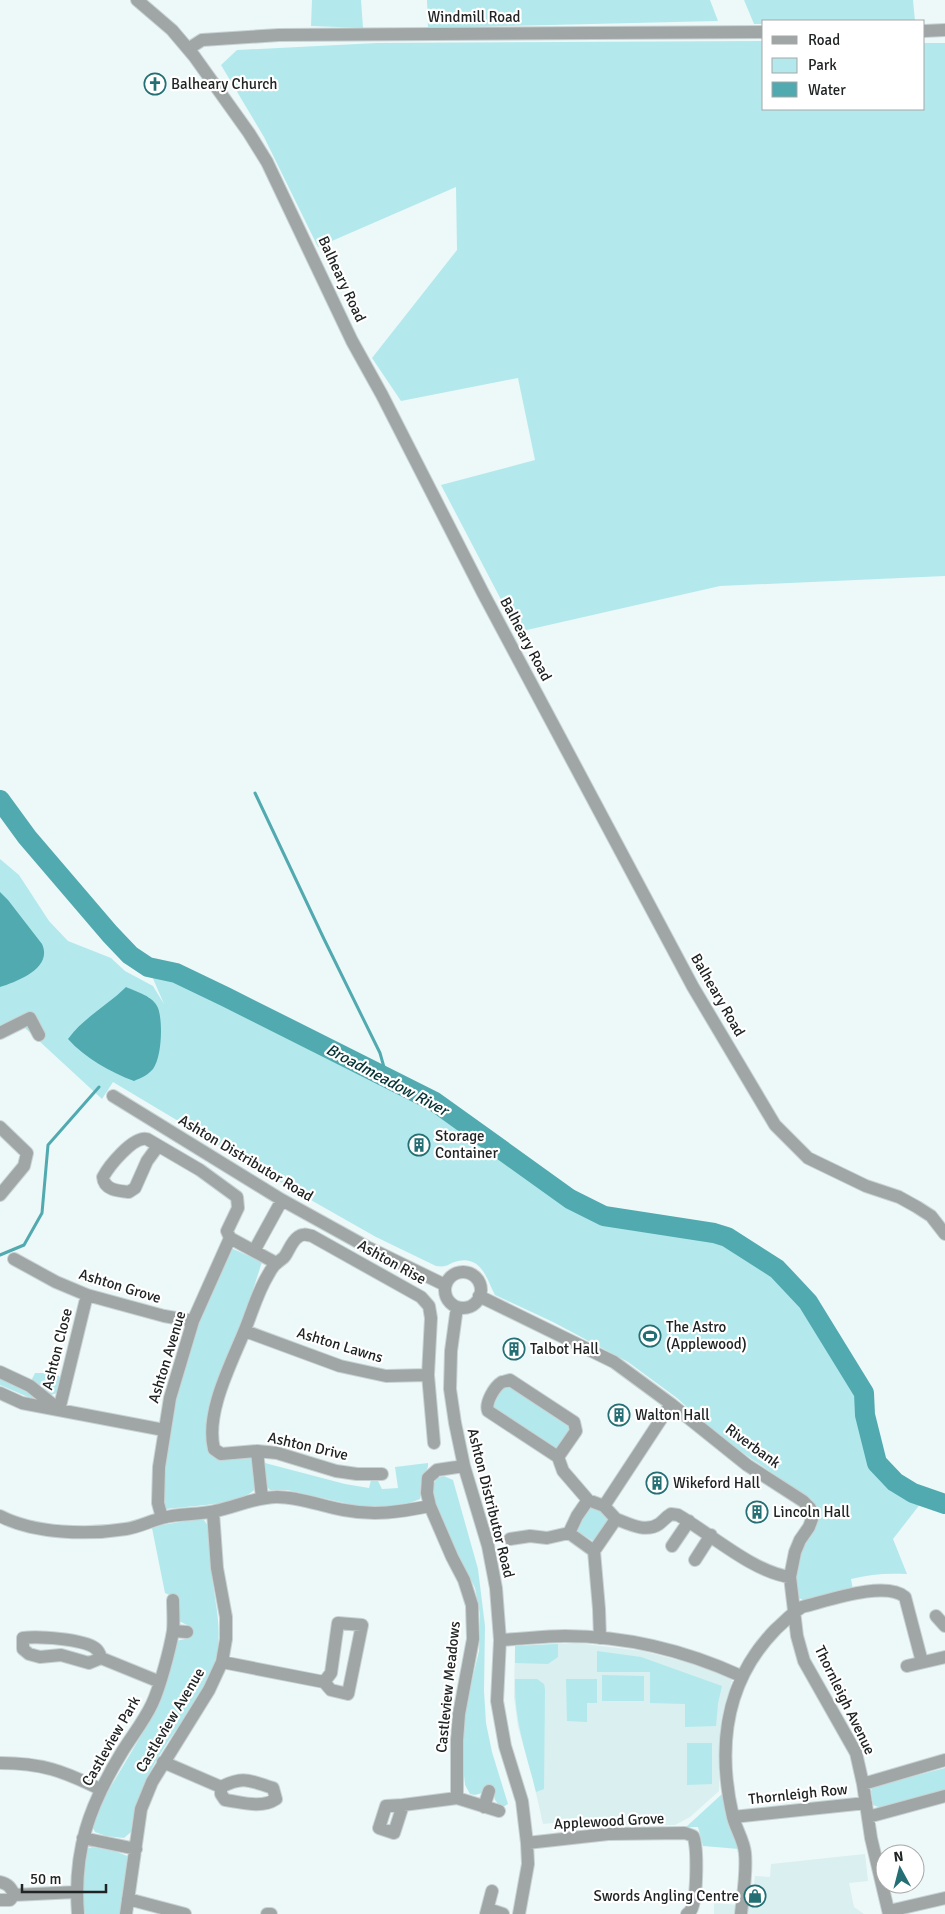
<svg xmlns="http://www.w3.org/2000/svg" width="945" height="1914" viewBox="0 0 945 1914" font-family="Signika,sans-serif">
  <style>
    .built { fill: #d9eff0 }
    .green { fill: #b3e9ec }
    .water { fill: #51aaaf }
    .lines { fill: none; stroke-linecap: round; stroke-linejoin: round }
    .stream { stroke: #51aaaf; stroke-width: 3 }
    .river { stroke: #51aaaf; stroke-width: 20 }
    .minor-casing { stroke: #c8d2d3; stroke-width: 14 }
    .minor { stroke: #a0a5a5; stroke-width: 12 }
    .labels { text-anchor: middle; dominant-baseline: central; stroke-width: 4.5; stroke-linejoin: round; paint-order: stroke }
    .street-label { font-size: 15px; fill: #202424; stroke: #fff }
    .poi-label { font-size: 15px; fill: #202424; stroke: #fff; text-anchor: start }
    .water-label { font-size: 16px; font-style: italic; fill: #053234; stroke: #fff }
  </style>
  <rect width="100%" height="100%" fill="#edf8f9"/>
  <path class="built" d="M576,1643L642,1651L689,1663L728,1676L732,1679L720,1749L719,1791L690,1817L675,1825H598L583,1820L543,1824L532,1775L518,1727L514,1697L515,1646Z
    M865,1854L868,1881L849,1883L854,1907L864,1914H714V1903L752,1906L755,1876L770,1877L771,1864Z"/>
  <path class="green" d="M312,0H361L363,28L311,26Z
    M427,0H710L718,21L428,28Z
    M744,0H913L915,21H764V24H754Z
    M764,41V109H924V43H945V576L720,586L518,632L441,485L535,460L518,378L401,401L372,358L457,250L456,187L318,247L264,137L221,65L237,50L377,43Z
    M0,859L19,875L49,921L68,941L111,958L125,971L153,986L164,1004L148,967L176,973L230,996L435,1102L570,1199L604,1216L714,1233L727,1237L777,1269L808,1302L864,1393L865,1415L877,1463L913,1498L921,1503L893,1539L907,1574C887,1573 870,1574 851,1579L853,1590L805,1601L797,1597L796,1567L817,1513L812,1500L721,1438L677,1398L628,1362L553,1322L495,1295C487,1280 482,1256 458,1261C448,1263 449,1268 436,1266L376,1237L302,1195L113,1082L102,1099L25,1028L0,1040Z
    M231,1248L262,1262L240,1330L209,1447L252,1456L256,1488C243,1505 188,1506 166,1509L162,1504L168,1433L188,1349Z
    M51,1369L60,1377L57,1393L48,1396L31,1381L35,1373H43Z
    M0,1376L36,1396L35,1400L0,1385Z
    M506,1384L569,1423L571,1428L559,1448L555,1449L495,1410L493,1406V1401Z
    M265,1463L345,1484L369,1488L371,1480L378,1481L382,1489L398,1488L395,1467L428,1463C429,1471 422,1475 421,1482C420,1488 422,1493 420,1499L410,1503L395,1506L367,1508L287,1490H270L266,1486Z
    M444,1476L453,1480L478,1569L485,1626L484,1691L486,1723L492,1752L508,1804L503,1807C495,1802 493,1799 495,1791L484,1787L482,1793L475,1795L470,1794L465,1785L463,1766L462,1733L467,1701L479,1651L480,1614L475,1588L450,1538L435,1501L433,1485L437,1478Z
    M590,1506L597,1507L609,1519L595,1540L593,1541L577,1531L576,1527Z
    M198,1519L204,1520L208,1526C209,1540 209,1554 211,1568C214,1600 224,1630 215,1662C206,1695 182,1720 164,1748C148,1773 134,1802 131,1832L124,1838L106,1836L95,1832L92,1826L101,1803L157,1709L168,1678L176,1641L189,1638L191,1627L179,1621L178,1599L165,1593L152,1528L162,1525Z
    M558,1644V1657L548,1664L515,1663V1646Z
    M597,1651L641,1657L722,1686L718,1703L716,1726L685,1727V1704L650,1703V1672H597Z
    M602,1675L644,1676V1701H602Z
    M515,1679H537L544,1684L545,1689L544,1789L536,1792C526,1752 514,1721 515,1679Z
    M566,1679H597V1703H587V1722L567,1721Z
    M687,1743H712V1784L687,1785Z
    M945,1768V1790L881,1808L873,1805L871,1791L872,1787Z
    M722,1794L729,1827L739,1849L703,1846L698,1827H686Z
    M92,1847L115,1851L130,1857L120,1914H83V1872L87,1849Z"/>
  <path class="water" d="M0,892L8,900L42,944C53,968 18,981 0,987Z
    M126,987C137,992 153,996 158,1008C163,1021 162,1057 153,1069C148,1075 141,1078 134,1081C110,1072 85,1058 68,1039C84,1017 107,1006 126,987Z"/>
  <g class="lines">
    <path class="stream" d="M255,793L324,939L380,1053L387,1078
      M0,1255L24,1245L42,1213L48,1145L99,1087"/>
    <path class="river" d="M0,800L27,837L110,934L130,955L148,967L176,973L226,997L435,1102L570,1199L604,1216L714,1233L727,1237L777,1269L808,1302L864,1393L865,1415L877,1463L895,1482L913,1493L945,1504"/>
    <g class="minor-casing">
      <path id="minor" d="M137,0L172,30L194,56L249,133L267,162L352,341L382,395L483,593L693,987L775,1125L808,1158L866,1186L899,1197L917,1207L931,1216L945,1234
        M924,31L945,30
        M188,49L202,40L279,35L764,32
        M0,1033L30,1018L39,1035
        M113,1096L282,1200L367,1247L445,1285
        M0,1127L27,1153L24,1166L0,1195
        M158,1146L147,1161L135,1188L129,1192C118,1191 104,1190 103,1177C109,1166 133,1136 147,1139L200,1170L237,1197L238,1208L227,1231L230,1238
        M230,1238L276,1263
        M254,1251L282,1200
        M14,1259L56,1282L87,1295L164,1316L193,1321
        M445 1290a18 18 0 1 1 36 0a18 18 0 1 1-36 0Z
        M479,1296L614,1362L671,1404L747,1465L803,1501L810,1508L812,1519L809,1527L800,1540L795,1552L790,1577L797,1636L804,1661L856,1753L863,1784L871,1838L889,1914
        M457,1307L451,1351L450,1389L455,1423L464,1466L488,1546L496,1588L500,1640L497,1701L505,1746L522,1801L527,1843L528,1864L519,1914
        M245,1331L340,1366L386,1376L428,1375
        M0,1372L30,1386L57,1408
        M0,1393L22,1403L164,1430
        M59,1410L87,1295
        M257,1451L262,1498
        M558,1457L576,1431L574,1422L510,1380C510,1380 503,1382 502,1382C494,1387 485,1403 488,1411L558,1457L563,1471L588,1500
        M382,1474H357L336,1471L277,1453L257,1451L221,1454L214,1449C205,1413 231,1364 244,1332C252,1313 257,1293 268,1275C270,1271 273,1266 277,1263C280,1260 283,1259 285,1256C289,1250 292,1241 298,1237C303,1233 307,1235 312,1236L421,1297L429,1306L431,1318L428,1375L434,1443
        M588,1500L604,1506L616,1519L594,1551L569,1533L577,1516Z
        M604,1506L671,1404
        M0,1516C35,1534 88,1535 126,1529C139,1527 150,1521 162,1518C180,1513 198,1515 215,1511C236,1507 255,1497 277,1497C300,1497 321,1506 344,1510C375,1516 399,1512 430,1506
        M162,1518L158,1503L159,1467L170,1398L193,1321L230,1238
        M616,1519C629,1524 646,1533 659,1524C663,1521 666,1517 671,1514L678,1515C711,1534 753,1572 790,1577
        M510,1539L530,1536L547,1538L569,1533
        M672,1546L689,1521
        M594,1551L599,1609L600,1638
        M695,1560L711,1535
        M936,1616L945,1626
        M173,1631L187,1632
        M500,1640C522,1639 544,1636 565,1636C626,1636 686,1651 741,1676
        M101,1658C100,1654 98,1650 95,1648C83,1639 38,1636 23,1638V1649L29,1654L40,1657L61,1655L89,1663L101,1658L160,1682
        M222,1662L324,1682L331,1690L348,1694L362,1625L338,1623L331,1673L324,1682
        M907,1666L945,1657
        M163,1762L221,1787C244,1775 250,1781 273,1788L276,1799C261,1809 242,1802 225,1800L221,1794V1787
        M0,1763C42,1763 63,1771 100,1789
        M863,1784L945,1760
        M457,1798V1740L459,1714L473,1639L472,1605L464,1580L452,1557L430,1506L427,1493L428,1478L437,1470L464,1466
        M403,1805L386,1806L379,1828L394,1833L403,1805L457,1798L499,1811
        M484,1807L489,1791
        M733,1817L866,1803
        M868,1817L945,1796
        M83,1838L136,1849
        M527,1843L608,1834L685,1833L693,1836C698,1846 697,1896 692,1908C691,1911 690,1912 687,1914
        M0,1882C8,1884 11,1887 14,1895
        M128,1899L185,1914
        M0,1900H10L14,1895L76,1892
        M488,1909L503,1914
        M889,1911L945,1898
        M78,1914C73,1851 89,1806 122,1752C132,1736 144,1721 152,1704C160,1687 170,1649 173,1631C174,1621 173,1610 173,1600
        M126,1914L141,1809L152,1782L209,1690L222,1662L226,1639V1617L217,1568L213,1512
        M267,1914H271
        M486,1914L492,1891
        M741,1914C743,1894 747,1873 745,1853C744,1841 736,1829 733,1817C717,1748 725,1681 776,1629C785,1621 792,1613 802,1607C827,1601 885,1580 905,1597L922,1662"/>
    </g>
    <use href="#minor" class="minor"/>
  </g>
  <defs>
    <g id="church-ring" transform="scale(1.125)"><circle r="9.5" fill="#fff" stroke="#246f74" stroke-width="1.5"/><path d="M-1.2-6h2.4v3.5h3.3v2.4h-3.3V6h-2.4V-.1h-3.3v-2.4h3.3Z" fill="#246f74"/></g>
    <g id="building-ring" transform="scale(1.125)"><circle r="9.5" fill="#fff" stroke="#246f74" stroke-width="1.5"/><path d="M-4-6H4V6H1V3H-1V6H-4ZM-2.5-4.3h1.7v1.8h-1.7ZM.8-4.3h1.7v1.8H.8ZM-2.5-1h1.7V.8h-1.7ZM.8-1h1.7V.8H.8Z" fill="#246f74"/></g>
    <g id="stadium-ring" transform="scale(1.125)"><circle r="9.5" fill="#fff" stroke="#246f74" stroke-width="1.5"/><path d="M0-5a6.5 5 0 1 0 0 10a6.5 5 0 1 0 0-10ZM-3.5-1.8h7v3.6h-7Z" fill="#246f74"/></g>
    <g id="shop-ring" transform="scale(1.125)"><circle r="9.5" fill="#fff" stroke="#246f74" stroke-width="1.5"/><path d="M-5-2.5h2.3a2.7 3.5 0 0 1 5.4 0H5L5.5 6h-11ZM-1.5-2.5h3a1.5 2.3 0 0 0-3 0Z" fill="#246f74"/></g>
  </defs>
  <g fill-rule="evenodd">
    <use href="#church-ring" x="155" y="84"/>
    <use href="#building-ring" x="419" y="1145"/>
    <use href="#stadium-ring" x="650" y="1336"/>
    <use href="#building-ring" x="514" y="1349"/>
    <use href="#building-ring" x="619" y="1415"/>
    <use href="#building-ring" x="657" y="1483"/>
    <use href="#building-ring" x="757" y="1512"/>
    <use href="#shop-ring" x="755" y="1896"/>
  </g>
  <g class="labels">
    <g class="street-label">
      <text x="474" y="17">Windmill Road</text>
      <text transform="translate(342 279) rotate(65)">Balheary Road</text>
      <text transform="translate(526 639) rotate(62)">Balheary Road</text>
      <text transform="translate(718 995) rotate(60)">Balheary Road</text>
      <text transform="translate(246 1158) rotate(31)">Ashton Distributor Road</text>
      <text transform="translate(392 1262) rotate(29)">Ashton Rise</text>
      <text transform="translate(120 1286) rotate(17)">Ashton Grove</text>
      <text transform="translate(340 1345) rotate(17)">Ashton Lawns</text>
      <text transform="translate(57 1349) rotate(-76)">Ashton Close</text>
      <text transform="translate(167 1357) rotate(-73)">Ashton Avenue</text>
      <text transform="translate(308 1446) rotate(13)">Ashton Drive</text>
      <text transform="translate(753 1446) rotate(36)">Riverbank</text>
      <text transform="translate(491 1503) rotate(76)">Ashton Distributor Road</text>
      <text transform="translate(448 1687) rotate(-84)">Castleview Meadows</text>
      <text transform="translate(845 1700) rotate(64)">Thornleigh Avenue</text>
      <text transform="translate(170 1720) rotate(-59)">Castleview Avenue</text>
      <text transform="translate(111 1741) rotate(-60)">Castleview Park</text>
      <text transform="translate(798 1794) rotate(-6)">Thornleigh Row</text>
      <text transform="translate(609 1821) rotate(-3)">Applewood Grove</text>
    </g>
    <g class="poi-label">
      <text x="171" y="84">Balheary Church</text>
      <text x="435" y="1136">Storage<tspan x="435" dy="17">Container</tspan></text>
      <text x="666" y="1327">The Astro<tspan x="666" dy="17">(Applewood)</tspan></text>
      <text x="530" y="1349">Talbot Hall</text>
      <text x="635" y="1415">Walton Hall</text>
      <text x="673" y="1483">Wikeford Hall</text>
      <text x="773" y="1512">Lincoln Hall</text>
      <text x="739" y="1896" text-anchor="end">Swords Angling Centre</text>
    </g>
    <g class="water-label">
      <text transform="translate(387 1080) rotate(28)">Broadmeadow River</text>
    </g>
  </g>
  <rect x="762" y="20" width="162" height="90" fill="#ffffff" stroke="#a6a7a7"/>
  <rect x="772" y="36" width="25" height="8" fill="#a0a5a5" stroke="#a6a7a7"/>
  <text x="808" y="45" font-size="15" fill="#202424">Road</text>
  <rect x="772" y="58" width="25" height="15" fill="#b3e9ec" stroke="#a6a7a7"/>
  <text x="808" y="70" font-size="15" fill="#202424">Park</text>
  <rect x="772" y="82" width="25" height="15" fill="#51aaaf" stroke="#a6a7a7"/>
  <text x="808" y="95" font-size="15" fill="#202424">Water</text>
  <g transform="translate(900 1869) rotate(353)"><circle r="24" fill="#ffffff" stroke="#a6a7a7"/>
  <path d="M0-4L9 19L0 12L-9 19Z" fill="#246f74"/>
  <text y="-8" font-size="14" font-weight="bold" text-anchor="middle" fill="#202424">N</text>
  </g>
  <path d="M22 1884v8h84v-8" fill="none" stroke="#202424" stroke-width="2.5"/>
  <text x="30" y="1884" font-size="15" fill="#202424" stroke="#ffffff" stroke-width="4" paint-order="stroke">50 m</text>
</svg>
